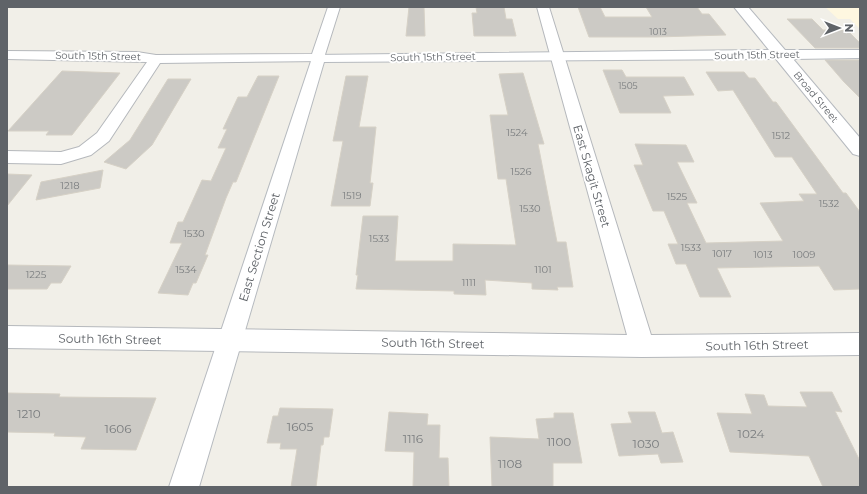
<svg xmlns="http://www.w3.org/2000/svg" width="867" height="494" viewBox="0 0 867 494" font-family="Montserrat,sans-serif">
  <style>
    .commercial { fill: #fef7e0 }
    .building { fill: #cccac5; stroke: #d6d1c6 }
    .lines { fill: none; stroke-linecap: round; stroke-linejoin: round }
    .street-casing { stroke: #b5b8bc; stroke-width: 2 }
    .secondary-casing { stroke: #b6babf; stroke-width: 2 }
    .street { fill: #fff; fill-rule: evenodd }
    .secondary { fill: #fff; fill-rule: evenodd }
    .labels { text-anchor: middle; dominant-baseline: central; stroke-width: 4; stroke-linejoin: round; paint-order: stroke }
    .far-number-label { font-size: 9px; fill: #7a7d7f }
    .far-street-label { font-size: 10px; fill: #5f6368; stroke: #fff }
    .number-label { font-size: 10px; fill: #7a7d7f }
    .street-label { font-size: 12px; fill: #5f6368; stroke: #fff }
    .near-number-label { font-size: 12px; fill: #7a7d7f }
  </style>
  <rect width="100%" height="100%" fill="#f1efe8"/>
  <path class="commercial" d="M825,7H860V29L850,19H838Z"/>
  <path class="building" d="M409,7H424L425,36H406Z
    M476,7H504L506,19H512L516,36H474L472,13H477Z
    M578,7H600L605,17H652L646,7H697L702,14H709L726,35L656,37H589Z
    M787,19H812L823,30H847L860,43V48H815Z
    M825,60H860V98L844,82Z
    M603,70H622L626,77H684L694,95L663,96L671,113H620Z
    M62,71L120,73L72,135H46L49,131H8Z
    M706,72H744L749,78H755L773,102H776L843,193H846L860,212V289L834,290L819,266L717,268L731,297H700L686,264H676L668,244H678L664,211H653L634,165H643L635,144L686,145L694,162H677L697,203H687L706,243L783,241L760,203L804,201L799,194H817L792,157H775L733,90L718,91Z
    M523,73L544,144H538L557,242H566L573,287H557L558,290L532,289V283L485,280L486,295L454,294V291L356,289L358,275H356L363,216H398L395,261H453V244L516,245L506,179H498L490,115H508L499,74Z
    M258,76H279L236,182H233L226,198L205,255H208L196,283H193L188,295L158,293L182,243H170L178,222H183L202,180L211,181L226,148H218L227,129H223L238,97H247Z
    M346,76H368L359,127H376L370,183H373L370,206H331L343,141H333Z
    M168,79H191L152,145L126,169L104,162L130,140Z
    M103,170L100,188L36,200L41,182Z
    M7,174L32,175L7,206Z
    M7,265L71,266L61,283H51L47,289H7Z
    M800,392H832L842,412L835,411L860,461V487H823L809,456L730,452L717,413L752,414L745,394L764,395L768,406L807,407Z
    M7,393L60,394L59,397L156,398L136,450L81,449L86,437L54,436L55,433L7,432Z
    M280,408L333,409L329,437H324L323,445H321L316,487H291L297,449H280L281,443H267L273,416H278Z
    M389,412L428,414L427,425H440L439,458H448L449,487H413L414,452L385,451Z
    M628,412H655L662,433L673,432L683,462L661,463L658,454L619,456L611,424L632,423Z
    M554,413H573L582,463H553V487H492L490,437L539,439L536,419L554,418Z"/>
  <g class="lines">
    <g class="street-casing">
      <path id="street" d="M328,7H340L323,61L160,63L109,141L91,155L61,164L7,163V151L61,152L79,147L97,133L147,62L7,59V51L137,52L156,55L312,54Z
        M537,7H549L651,335L860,333V355L642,357L7,348V326L627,335Z"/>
    </g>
    <g class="secondary-casing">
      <path id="secondary" d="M734,7H748L785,50H860V58L793,59L860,138V156L853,154L776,59L324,62L199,487H169L313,55L769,50Z"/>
    </g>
    <use href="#street" class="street"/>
    <use href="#secondary" class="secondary"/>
  </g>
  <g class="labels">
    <g class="far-number-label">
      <text x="658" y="31">1013</text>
      <text x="628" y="85">1505</text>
    </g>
    <g class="far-street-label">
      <text transform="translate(757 55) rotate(-1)">South 15th Street</text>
      <text transform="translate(98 56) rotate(1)">South 15th Street</text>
      <text transform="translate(433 57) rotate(-1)">South 15th Street</text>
      <text transform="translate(816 97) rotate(50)">Broad Street</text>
    </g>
    <g class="number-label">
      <text x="517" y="132">1524</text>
      <text x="781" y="135">1512</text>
      <text x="521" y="171">1526</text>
      <text x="70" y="185">1218</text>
      <text x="352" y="195">1519</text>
      <text x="677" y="196">1525</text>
      <text x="829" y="203">1532</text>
      <text x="530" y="208">1530</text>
      <text x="194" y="233">1530</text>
      <text x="379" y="238">1533</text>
      <text x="691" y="247">1533</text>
      <text x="722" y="253">1017</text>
      <text x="763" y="254">1013</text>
      <text x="804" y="254">1009</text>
      <text x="186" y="269">1534</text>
      <text x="543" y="269">1101</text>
      <text x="36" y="274">1225</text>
      <text x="469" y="282">1111</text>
    </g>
    <g class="street-label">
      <text transform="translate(592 176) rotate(74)">East Skagit Street</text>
      <text transform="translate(259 247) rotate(-73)">East Section Street</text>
      <text transform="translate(110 339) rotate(1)">South 16th Street</text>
      <text transform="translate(433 343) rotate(1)">South 16th Street</text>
      <text transform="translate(757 345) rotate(-1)">South 16th Street</text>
    </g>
    <g class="near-number-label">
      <text x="29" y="413">1210</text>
      <text x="300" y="426">1605</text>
      <text x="118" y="428">1606</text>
      <text x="751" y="433">1024</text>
      <text x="413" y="438">1116</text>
      <text x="559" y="441">1100</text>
      <text x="646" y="443">1030</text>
      <text x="510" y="463">1108</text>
    </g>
  </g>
  <rect width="867" height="494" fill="none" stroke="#5f6368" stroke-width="16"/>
  <g transform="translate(839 28) rotate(90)" stroke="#ffffff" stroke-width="3" paint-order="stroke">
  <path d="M0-3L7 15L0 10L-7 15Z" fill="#5f6368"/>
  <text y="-6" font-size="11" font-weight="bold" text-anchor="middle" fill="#5f6368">N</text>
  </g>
</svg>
